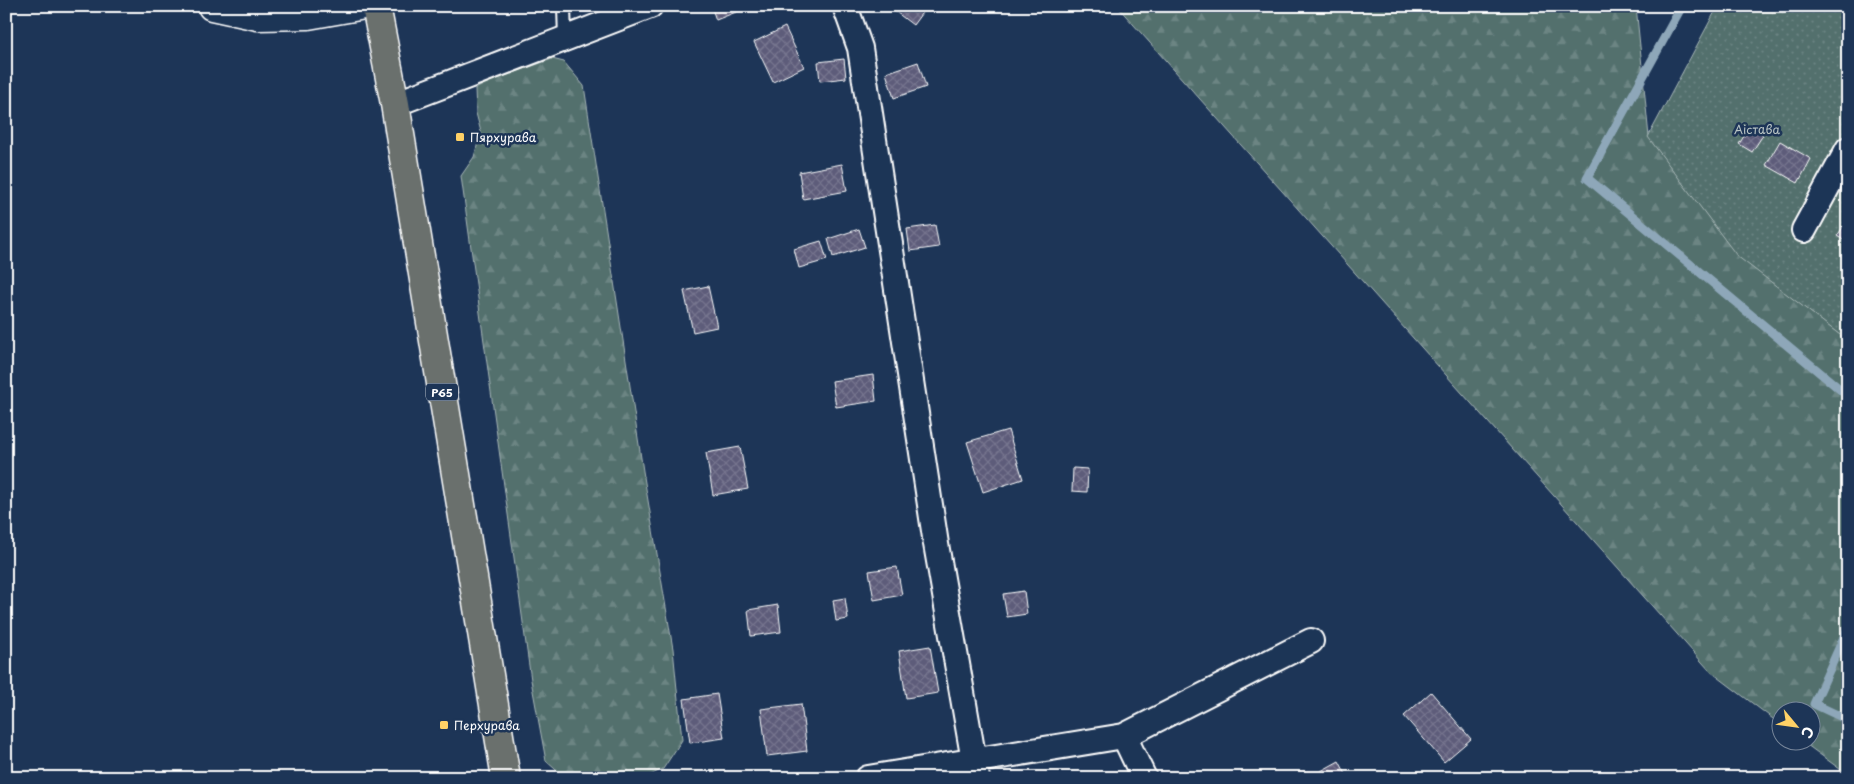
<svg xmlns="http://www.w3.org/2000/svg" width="1854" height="784" viewBox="0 0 1854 784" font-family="'Playpen Sans',sans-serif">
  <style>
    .forest { fill: url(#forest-firs); stroke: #a8b7b6 }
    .garden { fill: url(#garden-dots); stroke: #a8b7b6 }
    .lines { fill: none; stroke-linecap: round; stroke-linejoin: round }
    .stream { stroke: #8ea7b9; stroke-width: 9 }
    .building { fill: url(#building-cross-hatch); stroke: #fff }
    .service-casing { stroke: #fff; stroke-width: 16 }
    .minor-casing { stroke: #fff; stroke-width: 28 }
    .tertiary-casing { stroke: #fff; stroke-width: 31 }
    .primary-casing { stroke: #fff; stroke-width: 31 }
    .service { stroke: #1d3557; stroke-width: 12 }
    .minor { stroke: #1d3557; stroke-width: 24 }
    .tertiary { stroke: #1d3557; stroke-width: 28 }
    .primary { stroke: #6a706d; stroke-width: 28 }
    .poi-dot { fill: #ffd166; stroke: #1d3557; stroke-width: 2 }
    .labels { text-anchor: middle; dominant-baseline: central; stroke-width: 5; stroke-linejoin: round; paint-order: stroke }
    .shield { fill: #1d3557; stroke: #bbc2cd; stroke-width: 1 }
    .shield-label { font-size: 11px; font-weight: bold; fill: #fff }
    .park-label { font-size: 12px; fill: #bac5c5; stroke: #1d3557 }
    .poi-label { font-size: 12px; fill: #fff; stroke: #1d3557; text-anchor: start }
  </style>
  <defs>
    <pattern id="forest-firs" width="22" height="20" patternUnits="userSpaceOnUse" patternTransform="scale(1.25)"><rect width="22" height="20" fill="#526f6d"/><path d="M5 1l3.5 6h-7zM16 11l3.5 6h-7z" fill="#6c8583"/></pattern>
    <pattern id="garden-dots" width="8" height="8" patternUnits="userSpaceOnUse" patternTransform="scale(1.25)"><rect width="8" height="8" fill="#526f6d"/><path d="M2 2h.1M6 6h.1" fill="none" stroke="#6c8583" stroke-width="1.8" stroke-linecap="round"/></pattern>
    <pattern id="building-cross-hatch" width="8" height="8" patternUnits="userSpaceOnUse" patternTransform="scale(1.25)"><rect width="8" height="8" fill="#5d5b7a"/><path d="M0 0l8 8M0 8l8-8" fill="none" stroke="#75748e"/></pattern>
  </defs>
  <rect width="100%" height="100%" fill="#1d3557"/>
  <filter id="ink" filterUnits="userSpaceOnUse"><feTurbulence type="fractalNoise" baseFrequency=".02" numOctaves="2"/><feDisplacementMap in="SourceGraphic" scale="10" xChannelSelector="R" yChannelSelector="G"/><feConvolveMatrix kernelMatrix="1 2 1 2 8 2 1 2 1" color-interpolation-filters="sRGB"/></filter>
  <g filter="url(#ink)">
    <path class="forest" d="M1117,6H1636L1649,137L1737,255L1848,341V775L1803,742H1812V712H1782L1781,725L1710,671Z
      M552,59L564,62L584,86L643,471L673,649L682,740L663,769L644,778H565L546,761L531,680L461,176L474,157L481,132L476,113L475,89L491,81Z"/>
    <path class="garden" d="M1718,6H1848V341L1737,256L1648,137Z"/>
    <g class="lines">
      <path class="stream" d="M1682,6L1587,178L1848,396
        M1848,628L1814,704L1848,720"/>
    </g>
    <path class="building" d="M711,6H739L741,10L716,20Z
      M888,6H927L913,25Z
      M785,27L804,67L773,82L754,42Z
      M844,59L846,78L820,81L818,62Z
      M918,62L926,87L894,98L886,73Z
      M1750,127L1763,135L1752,152L1739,144Z
      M1780,141L1811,159L1798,183L1766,165Z
      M842,164L847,191L803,199L799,172Z
      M1848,220V243L1837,236Z
      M935,225L939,247L910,251L907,229Z
      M859,229L865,247L833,257L828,239Z
      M821,241L827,260L799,268L794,249Z
      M708,286L717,327L693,332L684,291Z
      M873,375L876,401L836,407L832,381Z
      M1008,430L1023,479L983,492L967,442Z
      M740,447L748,489L713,495L706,453Z
      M1073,468L1088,469L1087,492L1072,491Z
      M897,567L902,595L874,600L869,571Z
      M1024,591L1027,614L1007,617L1003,594Z
      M845,598L848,619L836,621L833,600Z
      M778,605L781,632L751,636L748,610Z
      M930,646L938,693L906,698L899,651Z
      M1431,692L1471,739L1444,762L1404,716Z
      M717,694L724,738L690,743L684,699Z
      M801,704L807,751L767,756L761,709Z
      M1339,761L1348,778H1325L1321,771Z"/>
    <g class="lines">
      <g class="service-casing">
        <path id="service" d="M564,6L565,39"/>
      </g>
      <g class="minor-casing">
        <path id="minor" d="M845,6L860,48L936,544L977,778
          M395,104L650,6
          M1804,230L1848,149
          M1124,736L1144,778
          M868,778L1124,736L1311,641"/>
      </g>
      <g class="tertiary-casing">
        <path id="tertiary" d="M212,6L258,16L308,15L359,6"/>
      </g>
      <g class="primary-casing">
        <path id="primary" d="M376,6L395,104L506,778"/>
      </g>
      <use href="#service" class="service"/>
      <use href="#minor" class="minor"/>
      <use href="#tertiary" class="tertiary"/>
      <use href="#primary" class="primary"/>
    </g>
  </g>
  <g class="poi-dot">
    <rect x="455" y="132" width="10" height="10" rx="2.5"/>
    <rect x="439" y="720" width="10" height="10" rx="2.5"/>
  </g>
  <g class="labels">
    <rect class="shield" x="426" y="383.5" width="32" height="17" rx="4"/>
    <g class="shield-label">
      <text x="442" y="392">Р65</text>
    </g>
    <g class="park-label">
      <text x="1757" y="129">Аістава</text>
    </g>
    <g class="poi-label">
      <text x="470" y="137">Пярхурава</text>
      <text x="454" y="725">Перхурава</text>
    </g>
  </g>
  <rect width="1854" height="784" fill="none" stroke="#1d3557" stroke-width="25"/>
  <rect x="12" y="12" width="1829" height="759" fill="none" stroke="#fff" stroke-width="2" filter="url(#ink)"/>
  <g transform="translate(1796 726) rotate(119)"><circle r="24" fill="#1d3557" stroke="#77869a"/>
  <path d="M0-4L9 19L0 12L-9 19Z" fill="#ffd166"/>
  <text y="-8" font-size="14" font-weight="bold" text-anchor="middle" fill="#ffffff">С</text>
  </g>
</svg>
